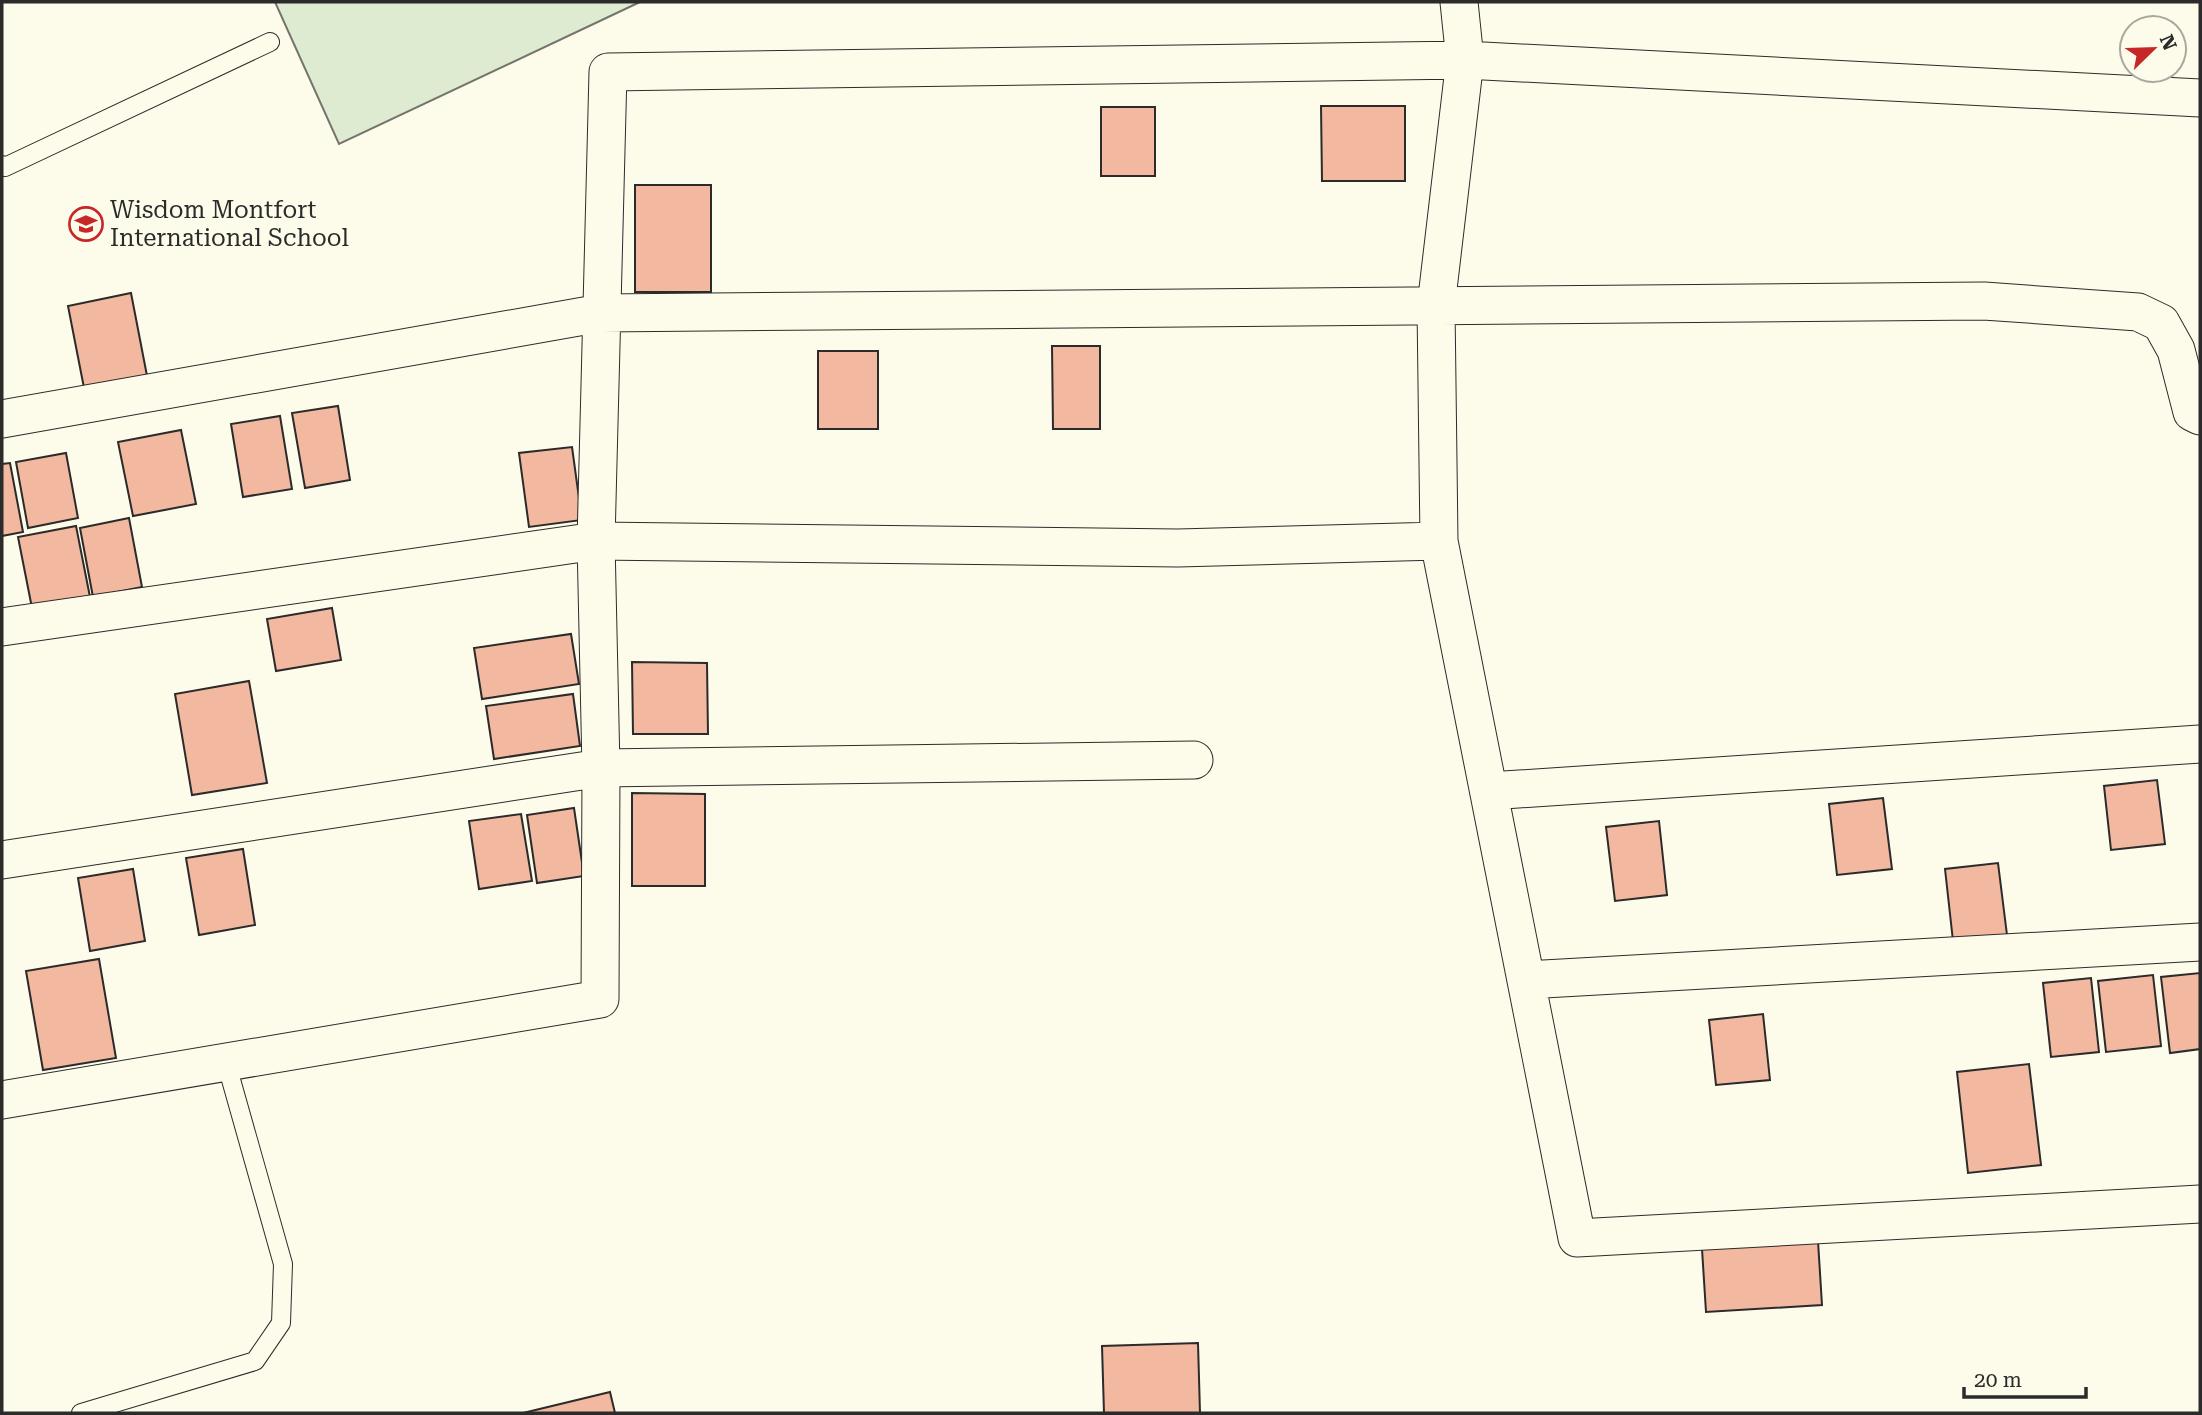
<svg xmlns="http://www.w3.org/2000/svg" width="2202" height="1415" viewBox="0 0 2202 1415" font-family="'Roboto Serif',serif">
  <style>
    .green { fill: #deebd1; stroke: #74746e; stroke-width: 2 }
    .building { fill: #f2b8a0; stroke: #2b2b2b; stroke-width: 2 }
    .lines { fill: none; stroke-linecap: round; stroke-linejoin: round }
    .service-casing { stroke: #2b2b2b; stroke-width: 20 }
    .minor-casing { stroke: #2b2b2b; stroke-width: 39 }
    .service { stroke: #fdfbea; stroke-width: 18 }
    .minor { stroke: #fdfbea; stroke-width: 37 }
    .labels { text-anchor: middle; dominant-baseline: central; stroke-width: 5; stroke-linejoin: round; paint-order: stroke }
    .poi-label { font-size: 24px; fill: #2b2b2b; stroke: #fdfbea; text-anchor: start }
  </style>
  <rect width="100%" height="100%" fill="#fdfbea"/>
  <path class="green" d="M275,2H640L339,144Z"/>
  <path class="building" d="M1321,106H1405V181H1322Z
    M1101,107H1155V176H1101Z
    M635,185H711V292H635Z
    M131,293L148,381L85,393L68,306Z
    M1052,346H1100V429H1053Z
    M818,351H878V429H818Z
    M338,406L350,480L305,488L292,413Z
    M280,416L292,489L243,497L231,424Z
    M181,430L196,504L133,516L118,442Z
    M572,447L582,520L529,527L519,453Z
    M66,453L78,518L28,528L16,462Z
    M10,463L23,532L2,536V464Z
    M129,518L142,587L93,597L80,528Z
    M76,526L90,597L32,608L18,537Z
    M332,608L341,660L276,671L267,619Z
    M571,634L579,684L482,699L474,648Z
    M632,662L707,663L708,734H633Z
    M249,681L267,783L192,795L175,694Z
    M573,694L580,746L494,759L486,706Z
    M2157,780L2165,844L2111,850L2104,786Z
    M632,793L705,794V886H632Z
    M1883,798L1892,869L1837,875L1829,804Z
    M574,808L584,876L537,883L527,815Z
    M521,814L532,881L479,889L469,821Z
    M1659,821L1667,895L1615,901L1606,827Z
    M243,849L255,925L199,935L186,858Z
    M1998,863L2007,935L1953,941L1945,869Z
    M133,869L145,941L90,951L78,878Z
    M99,959L116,1058L43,1070L26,971Z
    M2200,973V1049L2170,1053L2161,977Z
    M2153,975L2161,1046L2106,1052L2098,981Z
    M2091,978L2099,1052L2051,1057L2043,983Z
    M1763,1014L1770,1080L1716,1085L1709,1020Z
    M2029,1064L2041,1165L1968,1173L1957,1072Z
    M1818,1241L1822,1305L1706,1312L1702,1249Z
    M1198,1343L1200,1413H1104L1102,1346Z
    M610,1392L615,1413H523Z"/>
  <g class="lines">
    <g class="service-casing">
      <path id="service" d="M2,165L5,167L270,42
        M81,1413L255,1361L281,1323L283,1264L226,1062"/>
    </g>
    <g class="minor-casing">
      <path id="minor" d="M1459,2L1465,60L1436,306L1439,541L1577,1238L2200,1204
        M2,419L601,313L1984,301L2138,312L2161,323L2176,350L2192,412L2200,416
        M2,627L596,541L1178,548L1439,541
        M1489,791L2200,744
        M2,860L601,768L1194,760
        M1526,980L2200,942
        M2,1100L600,999L601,768L596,541L608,72L1465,60L2200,98"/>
    </g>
    <use href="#service" class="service"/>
    <use href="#minor" class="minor"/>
  </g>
  <defs>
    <g id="school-ring" transform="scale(1.75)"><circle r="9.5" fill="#fdfbea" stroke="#c62828" stroke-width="1.5"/><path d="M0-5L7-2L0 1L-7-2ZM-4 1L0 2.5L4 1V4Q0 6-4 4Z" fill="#c62828"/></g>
  </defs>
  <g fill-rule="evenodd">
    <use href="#school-ring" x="86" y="224"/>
  </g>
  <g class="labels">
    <g class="poi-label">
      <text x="110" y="210">Wisdom Montfort<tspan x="110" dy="28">International School</tspan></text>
    </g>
  </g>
  <rect width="2202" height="1415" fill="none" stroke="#2b2b2b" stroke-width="7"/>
  <g transform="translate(2153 49) rotate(67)"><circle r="33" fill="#fdfbea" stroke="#a9a89e" stroke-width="2"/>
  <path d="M0-5L12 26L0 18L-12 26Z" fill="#c62828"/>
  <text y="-10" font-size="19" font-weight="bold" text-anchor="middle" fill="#2b2b2b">N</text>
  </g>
  <path d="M1964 1387v10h122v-10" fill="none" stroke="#2b2b2b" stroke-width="3.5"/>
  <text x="1974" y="1387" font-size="21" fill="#2b2b2b" stroke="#fdfbea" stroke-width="5" paint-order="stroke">20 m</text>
</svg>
